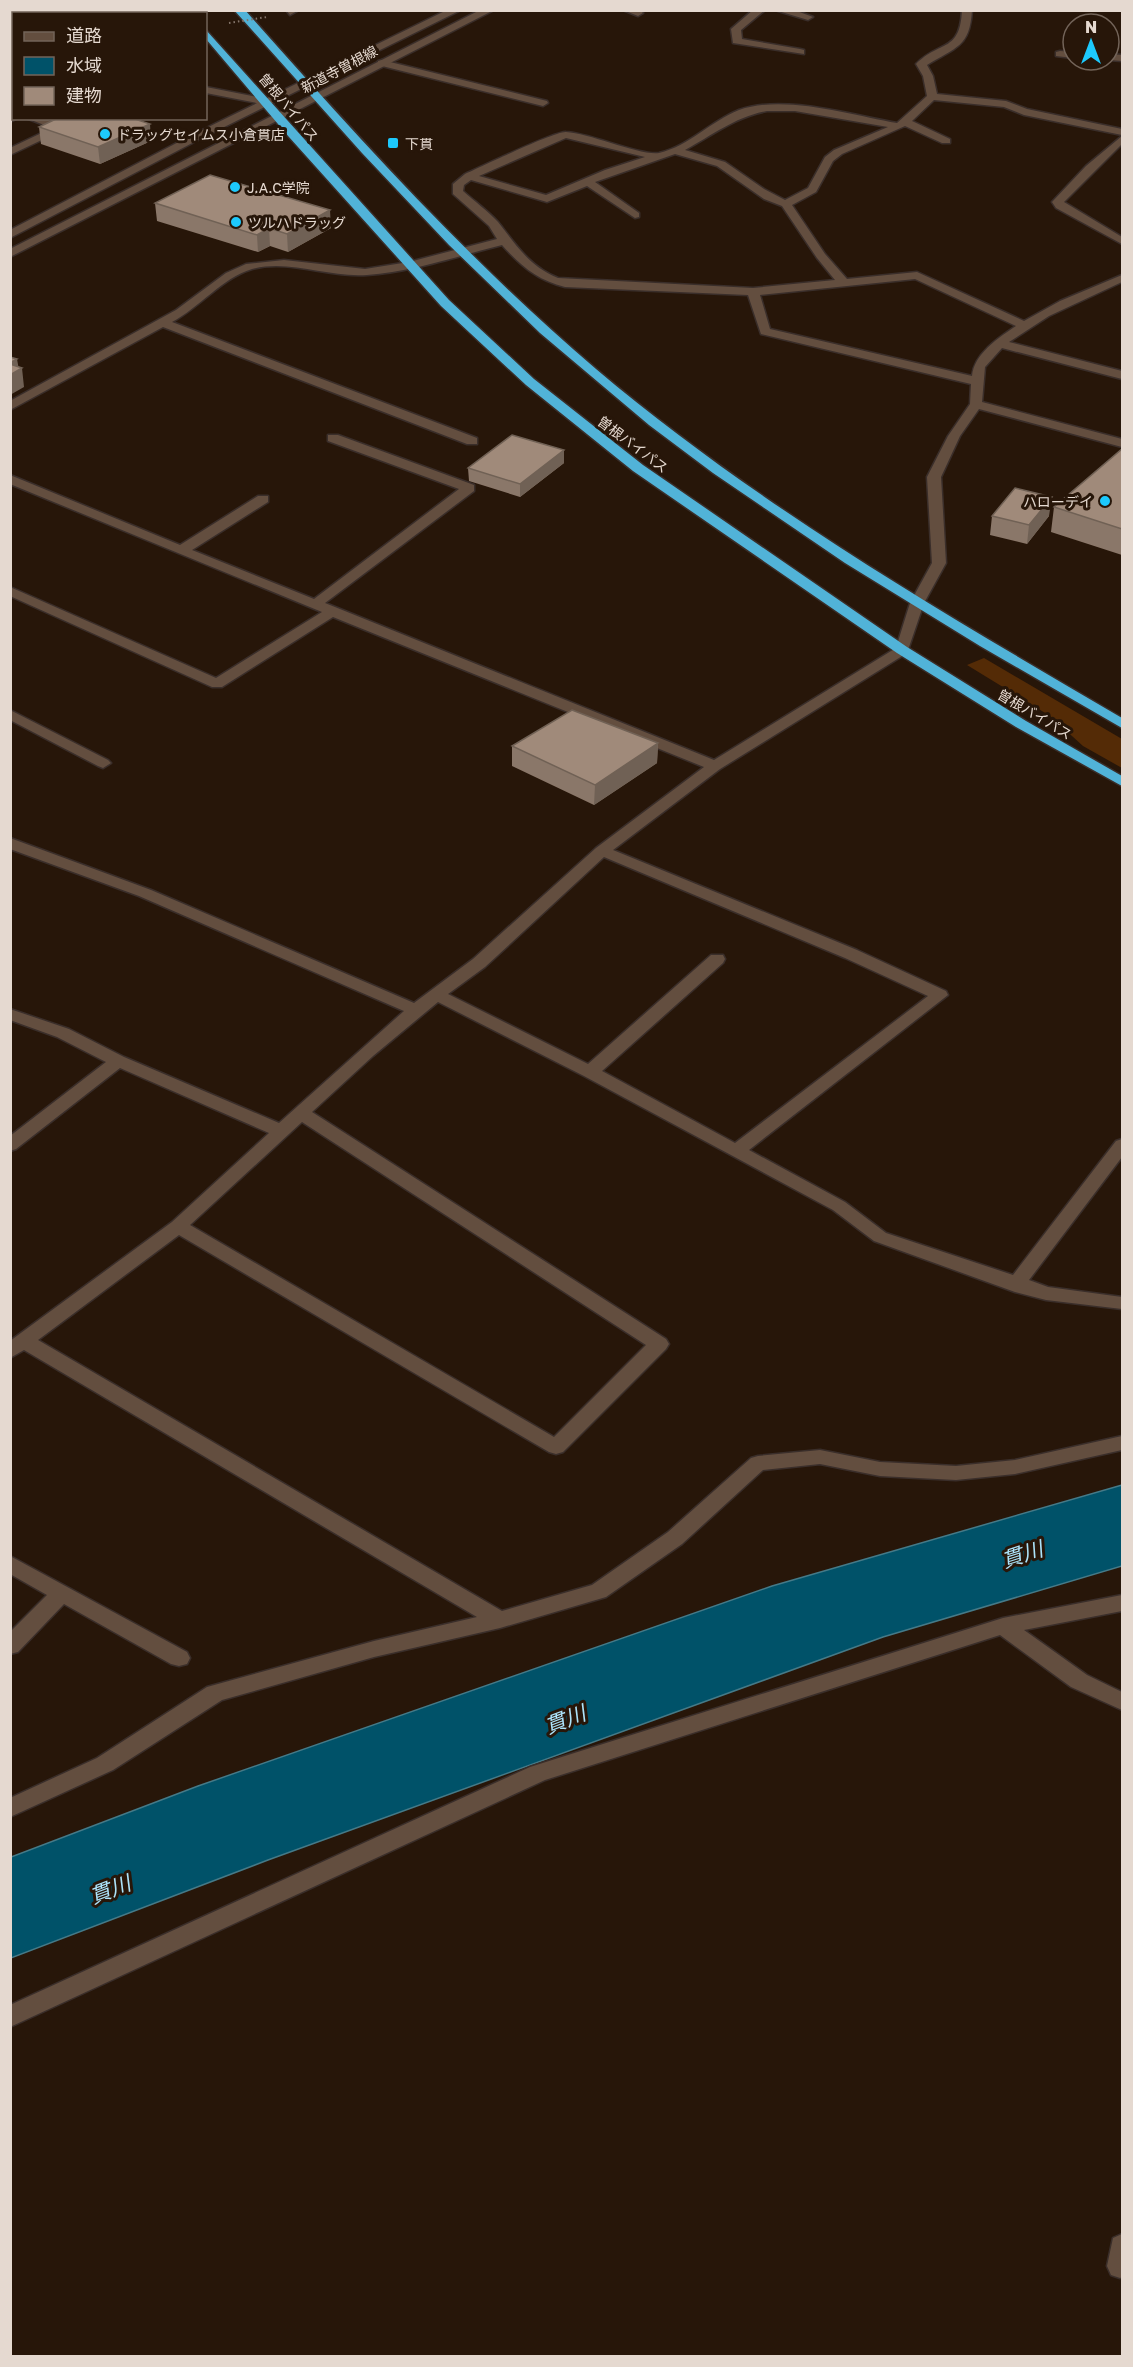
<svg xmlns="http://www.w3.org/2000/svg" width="1133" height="2367" viewBox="0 0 1133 2367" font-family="'Golos Text','Noto Sans JP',sans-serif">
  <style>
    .green { fill: #542b06 }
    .water { fill: #005269; stroke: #457a88; stroke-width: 1.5 }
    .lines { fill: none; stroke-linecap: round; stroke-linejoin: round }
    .street-casing { stroke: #3a2e2a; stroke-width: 3 }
    .secondary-casing { stroke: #3a2e2a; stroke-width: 3 }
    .highway-casing { stroke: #3a2e2a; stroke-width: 3 }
    .street { fill: #634e3f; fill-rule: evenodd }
    .secondary { fill: #634e3f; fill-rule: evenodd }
    .highway { fill: #51b3d8; fill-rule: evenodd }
    .path-bridge { stroke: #84756a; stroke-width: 2; stroke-dasharray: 1.5 3; stroke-linecap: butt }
    .wall { fill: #8a7769 }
    .shaded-wall { fill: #706155 }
    .building { fill: #a08a7a; stroke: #706155; stroke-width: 1.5 }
    .poi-dot { fill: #1dc9fd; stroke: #271609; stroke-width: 2 }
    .labels { text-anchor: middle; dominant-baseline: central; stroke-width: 6; stroke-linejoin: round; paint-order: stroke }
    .far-street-label { font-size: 14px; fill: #e5d9d0; stroke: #271609 }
    .far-poi-label { font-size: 14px; fill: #e5d9d0; stroke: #271609; text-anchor: start }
    .near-water-label { font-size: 21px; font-style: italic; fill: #ace3fa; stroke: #271609 }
  </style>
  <rect width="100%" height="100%" fill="#271609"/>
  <path class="green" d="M10,11H124L115,14H14L13,35L11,34Z
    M984,658L1122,739V768L1083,746L1050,716L967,665Z"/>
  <path class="water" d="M1122,1485V1566L883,1637L268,1860L11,1958V1857L198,1786L772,1586Z"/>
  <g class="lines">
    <g class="street-casing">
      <path id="street" d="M286,10H299L290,15Z
        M623,10H640L643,13L638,16Z
        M753,10H765L741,30L742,39L800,49L804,50V54L733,43L731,29Z
        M775,10H794L813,17L808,20Z
        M962,10H972C970,47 956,47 927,65L933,76L937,94L1006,101L1027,109L1122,129V135L1024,115L1004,107L934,100L912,121L950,139V143H942L905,126L842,154L833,161L816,192L792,205L825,254L847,279L917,272L1024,321L1060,301L1122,275V282L1049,316L1009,342L1122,371V379L1002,348L985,367L982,402L1122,439V447L979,409L960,436L941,477L946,563L924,603L907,653L720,769L613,850L857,950L946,991L948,995L749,1150L845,1202L886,1233L1013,1275L1116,1141L1122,1139V1157L1029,1280L1048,1287L1122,1297V1309L1046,1300L1015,1292L874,1241L833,1210L584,1076L438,1002L373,1056L312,1112L666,1339L669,1344L666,1349L563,1452L556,1454L549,1452L179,1235L38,1340L502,1611L592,1585L668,1532L751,1458L758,1456L820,1450L880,1462L956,1466L1015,1460L1122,1436V1450L1015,1474L956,1480L880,1476L820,1464L763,1470L682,1544L606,1597L500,1628L374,1657L222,1700L113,1770L10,1817V1798L97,1758L207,1687L374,1641L477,1617L24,1350L10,1358V1341L172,1222L269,1133L120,1068L16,1149L10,1151V1136L106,1062L57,1037L10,1020V1009L69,1029L124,1057L279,1123L404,1011L139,896L10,849V838L151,890L414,1003L473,959L596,848L704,767L333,617L222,687H212L10,596V587L216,678L322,612L10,484V475L180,545L258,496H268V502L192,550L314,599L459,489L328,441V435H338L474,485V491L325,603L714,760L896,648L910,603L932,563L927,477L948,436L970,404L971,384L761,334L748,295L565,287C537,280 521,266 502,245C458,256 412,272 367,275C329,278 290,259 252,269C222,278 199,308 172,322L477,438V444H467L163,327L10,410V401L176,310L226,273L246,264L284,260L365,269L409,262L497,239L489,226L453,194V184L465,174C481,167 555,131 566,132C589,133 641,156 659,153C689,146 711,121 739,110C784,94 851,115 897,123L927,96L923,76L916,64C940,40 960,53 962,10ZM767,111H795L888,127L834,150L825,157L808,188L785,200L764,189L725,162L685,150C713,135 735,117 767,111ZM566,138L645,157L605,170L546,195L479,176ZM675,154L717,166L764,199L782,206L817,258L835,280L753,288L558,278C530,267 516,245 498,222C488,211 474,201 463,191L464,185L471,180L547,202L587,186L635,218L639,217V213L595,182ZM915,279L1016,326C998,338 974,354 972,376L770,329L760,295ZM604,857L845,958L928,996L735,1143L602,1071L723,963L725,959L723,955H711L588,1064L448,994L485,967ZM302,1122L646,1345L554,1437L190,1225Z
        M10,34L14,35V41L10,40Z
        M1060,51L1073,52V58L1056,56V52Z
        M1109,54L1122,55V61L1109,60Z
        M382,60L547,101L548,103L543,106L378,65V61Z
        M206,87L267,99L272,102L267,105L206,93Z
        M14,114V118H18L10,122V115Z
        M26,118H43L67,128L10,155V148L52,128Z
        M1122,136V144L1064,202L1122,237V244L1056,208L1052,202L1086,166Z
        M10,710L108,760L111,763L103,768L98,766L10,720Z
        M10,1556L187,1652L190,1658L187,1664L179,1666L171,1664L64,1604L18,1652L10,1654V1632L47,1595L10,1574Z
        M1122,1595V1611L1024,1630L1087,1675L1122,1692V1710L1071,1687L1000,1635L545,1780L10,2027V2005L530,1767L1003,1618Z
        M1122,2234V2277L1120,2278L1111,2275L1107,2266L1113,2238Z"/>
    </g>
    <g class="secondary-casing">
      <path id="secondary" d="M447,10H461L200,139L10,238V230L192,135Z
        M480,10H494L10,257V249Z"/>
    </g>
    <g class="highway-casing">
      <path id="highway" d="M181,10H191L194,14H184Z
        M234,10H245C356,135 468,260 596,369C757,505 941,612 1122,718V728L980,646L845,563L713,473L649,425L540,333L449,245L362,153Z
        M206,30L449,300L534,379L643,465L907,647L1026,721L1122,776V786L1016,727L897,653L633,471L526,385L441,306L289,137L206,39Z"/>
    </g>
    <use href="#street" class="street"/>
    <use href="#secondary" class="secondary"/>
    <use href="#highway" class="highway"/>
    <path class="path-bridge" d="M229,23L267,17"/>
  </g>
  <path class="wall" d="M39,127L151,141L100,164L41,144Z
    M155,203L331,228L288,252L270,246L258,252L157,221Z
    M1122,449V555L1051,532L1054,507Z
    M564,450V463L520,497L469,481L468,468Z
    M992,516H1049L1027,544L990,535Z
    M658,743L657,763L594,805L512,766V746Z"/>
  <path class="shaded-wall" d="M150,124L151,141L100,164L98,147Z
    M330,210L331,228L288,252L287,234Z
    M269,228L270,246L258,252L257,235Z
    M17,359L19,370L22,368L24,387L10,395V363Z
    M564,450V463L520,497V484Z
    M1052,497L1049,516L1027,544L1029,525Z
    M658,743L657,763L594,805L595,785Z"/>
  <path class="building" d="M58,118H132L150,124L98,147L39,127Z
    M210,175L330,210L287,234L269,228L257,235L155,203Z
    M10,357L17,359L10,363Z
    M10,364L22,368L10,375Z
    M512,435L564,450L520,484L468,468Z
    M1122,449V529L1054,507Z
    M1015,488L1052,497L1029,525L992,516Z
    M572,710L658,743L595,785L512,746Z"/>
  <g class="poi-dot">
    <circle cx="105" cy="134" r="6"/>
    <rect x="387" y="137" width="12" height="12" rx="3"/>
    <circle cx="235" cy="187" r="6"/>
    <circle cx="236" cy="222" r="6"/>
    <circle cx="1105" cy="501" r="6"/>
  </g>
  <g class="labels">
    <g class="far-street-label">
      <text transform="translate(339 69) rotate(-28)">新道寺曽根線</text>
      <text transform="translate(289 107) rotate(50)">曽根バイパス</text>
      <text transform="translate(633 444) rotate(37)">曽根バイパス</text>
      <text transform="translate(1035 714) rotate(31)">曽根バイパス</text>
    </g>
    <g class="far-poi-label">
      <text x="117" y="134">ドラッグセイムス小倉貫店</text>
      <text x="405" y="143">下貫</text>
      <text x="247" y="187">J.A.C学院</text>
      <text x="248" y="222">ツルハドラッグ</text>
      <text x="1093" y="501" text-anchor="end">ハローデイ</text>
    </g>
    <g class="near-water-label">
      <text transform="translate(1022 1554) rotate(-18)">貫川</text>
      <text transform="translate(565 1719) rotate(-21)">貫川</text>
      <text transform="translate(110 1889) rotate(-21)">貫川</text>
    </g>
  </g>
  <rect width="1133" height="2367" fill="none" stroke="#e5d9d0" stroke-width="24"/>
  <rect x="12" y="12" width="195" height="108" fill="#271609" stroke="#736459" stroke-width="1.5"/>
  <rect x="24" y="32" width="30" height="9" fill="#634e3f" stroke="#736459" stroke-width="1.5"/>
  <text x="66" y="42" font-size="18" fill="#e5d9d0">道路</text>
  <rect x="24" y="57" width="30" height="18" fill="#005269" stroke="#736459" stroke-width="1.5"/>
  <text x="66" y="72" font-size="18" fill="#e5d9d0">水域</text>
  <rect x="24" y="87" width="30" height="18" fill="#a08a7a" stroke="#736459" stroke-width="1.5"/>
  <text x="66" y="102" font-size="18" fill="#e5d9d0">建物</text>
  <g transform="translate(1091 42)"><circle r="28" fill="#271609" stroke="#736459" stroke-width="1.5"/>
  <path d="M0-4.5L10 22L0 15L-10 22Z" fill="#1dc9fd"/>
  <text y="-9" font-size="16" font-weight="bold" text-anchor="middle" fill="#e5d9d0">N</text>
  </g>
</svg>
